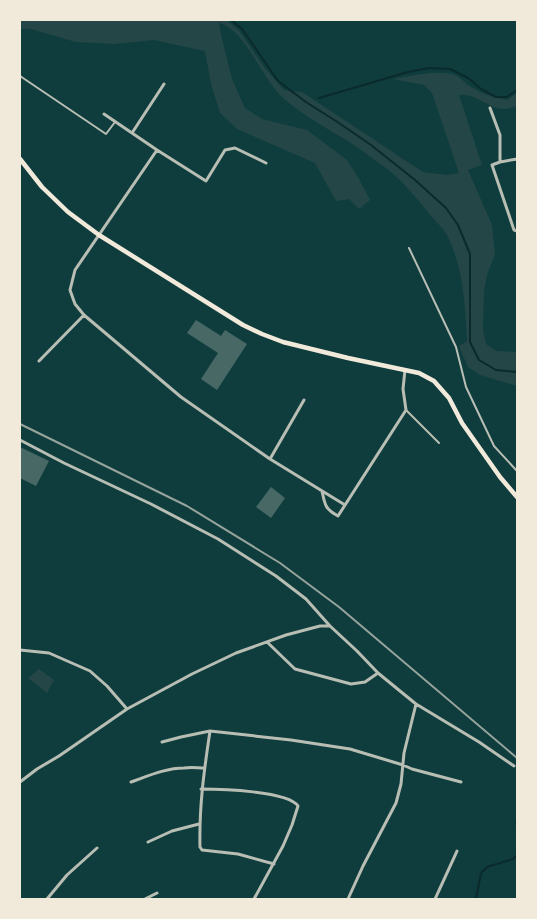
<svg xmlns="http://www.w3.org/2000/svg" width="537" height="919" viewBox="0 0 537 919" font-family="Barlow,sans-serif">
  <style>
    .green { fill: #244646 }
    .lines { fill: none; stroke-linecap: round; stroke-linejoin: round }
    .stream { stroke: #0a2a2b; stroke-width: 2 }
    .building { fill: #486865 }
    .service { stroke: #b8beb3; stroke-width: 2 }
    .minor { stroke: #b8beb3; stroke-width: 3 }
    .secondary { stroke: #f1e9da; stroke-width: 4.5 }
    .rail { stroke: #97a49c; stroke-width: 2 }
  </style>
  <rect width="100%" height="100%" fill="#0f3d3e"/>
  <path class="green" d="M20,20H227L240,32L264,67L284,90L302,92L423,172L447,175L459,173L432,93L424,85L393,79C409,76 441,69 455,75C460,77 464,82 468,85C481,94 492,97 507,100L517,93V106C513,107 509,109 505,109C490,110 475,92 459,95L482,165L468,170L492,225L495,254L487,275L484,291L483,330L486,344L496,351L517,352V386L480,375L468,367L459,346L467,341C465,306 464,270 448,237C445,230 437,223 432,217C419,201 406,185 391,172C378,162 364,152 351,143C328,129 297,112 279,94C261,75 244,29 219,23L222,39L232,79L245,108L262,119L307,130L347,160L359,179L370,200L359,209L349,199L336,201L315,163L237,129L220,113L211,84L205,51L154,40L114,44L76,42L31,29H20Z
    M39,669L54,680L47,693L28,678Z"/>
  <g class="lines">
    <path class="stream" d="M231,20L242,29L278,81L306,102L339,123L371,145L415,180L446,208L458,225L470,254V342L479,360L496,370L517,372
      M319,98L408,72L429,68L450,69L468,78L481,89L496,97H507L517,90
      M516,823L517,826
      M476,899L481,873L487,867L513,859L517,855"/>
  </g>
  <path class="building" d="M196,320L221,336L225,330L247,344L217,390L201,379L218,353L187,333Z
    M20,447L49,461L36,486L20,478Z
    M271,487L285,498L271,518L256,507Z"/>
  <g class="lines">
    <path class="service" d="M20,76L106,134L115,122
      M409,248L456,347L466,387L494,446L517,471
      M406,410L439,443"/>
    <path class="minor" d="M490,108L500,135V162
      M104,114L157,150L75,270L70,290L75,304L84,315L181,397L270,459L345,505
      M132,133L164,84
      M157,150L206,181L225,150L235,148L266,163
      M517,159L500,162L492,165L514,230L517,231
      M39,361L84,315
      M20,440L64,463L151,504L218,539L276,576L306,599L330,626L357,651L378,673L400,691L416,704L479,742L514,766
      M270,459L304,400
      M322,491C325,505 325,509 338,516L406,410L403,389L405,370
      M267,642L295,669L351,684L365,682L378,673
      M20,650L49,653L90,671L107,686L127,709
      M162,742L181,737L210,731
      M20,782L37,769L59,756L127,709L192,674L236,653L286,635L320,626H330
      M131,782C148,776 166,768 184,768C191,767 198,768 204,768
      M201,789C220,789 288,791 298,806L292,825L283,846L254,899
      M148,842L172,831L199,824
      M274,864L238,854L202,850L200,847C199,807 204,771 210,731L291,740L350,749L403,765L412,769L461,782
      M47,899L67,875L97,848
      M145,899L157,893
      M348,899L363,866L396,803L401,784L404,753L416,704
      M435,899L457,851"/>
    <path class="secondary" d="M20,159L42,187L68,212L99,235L243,325L262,334L283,342L348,358L419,373L434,381L449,398L462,423L500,477L517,497"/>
    <path class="rail" d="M20,424L187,506L280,563L339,607L517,758"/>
  </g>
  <rect width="537" height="919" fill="none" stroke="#f1e9da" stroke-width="42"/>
</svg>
